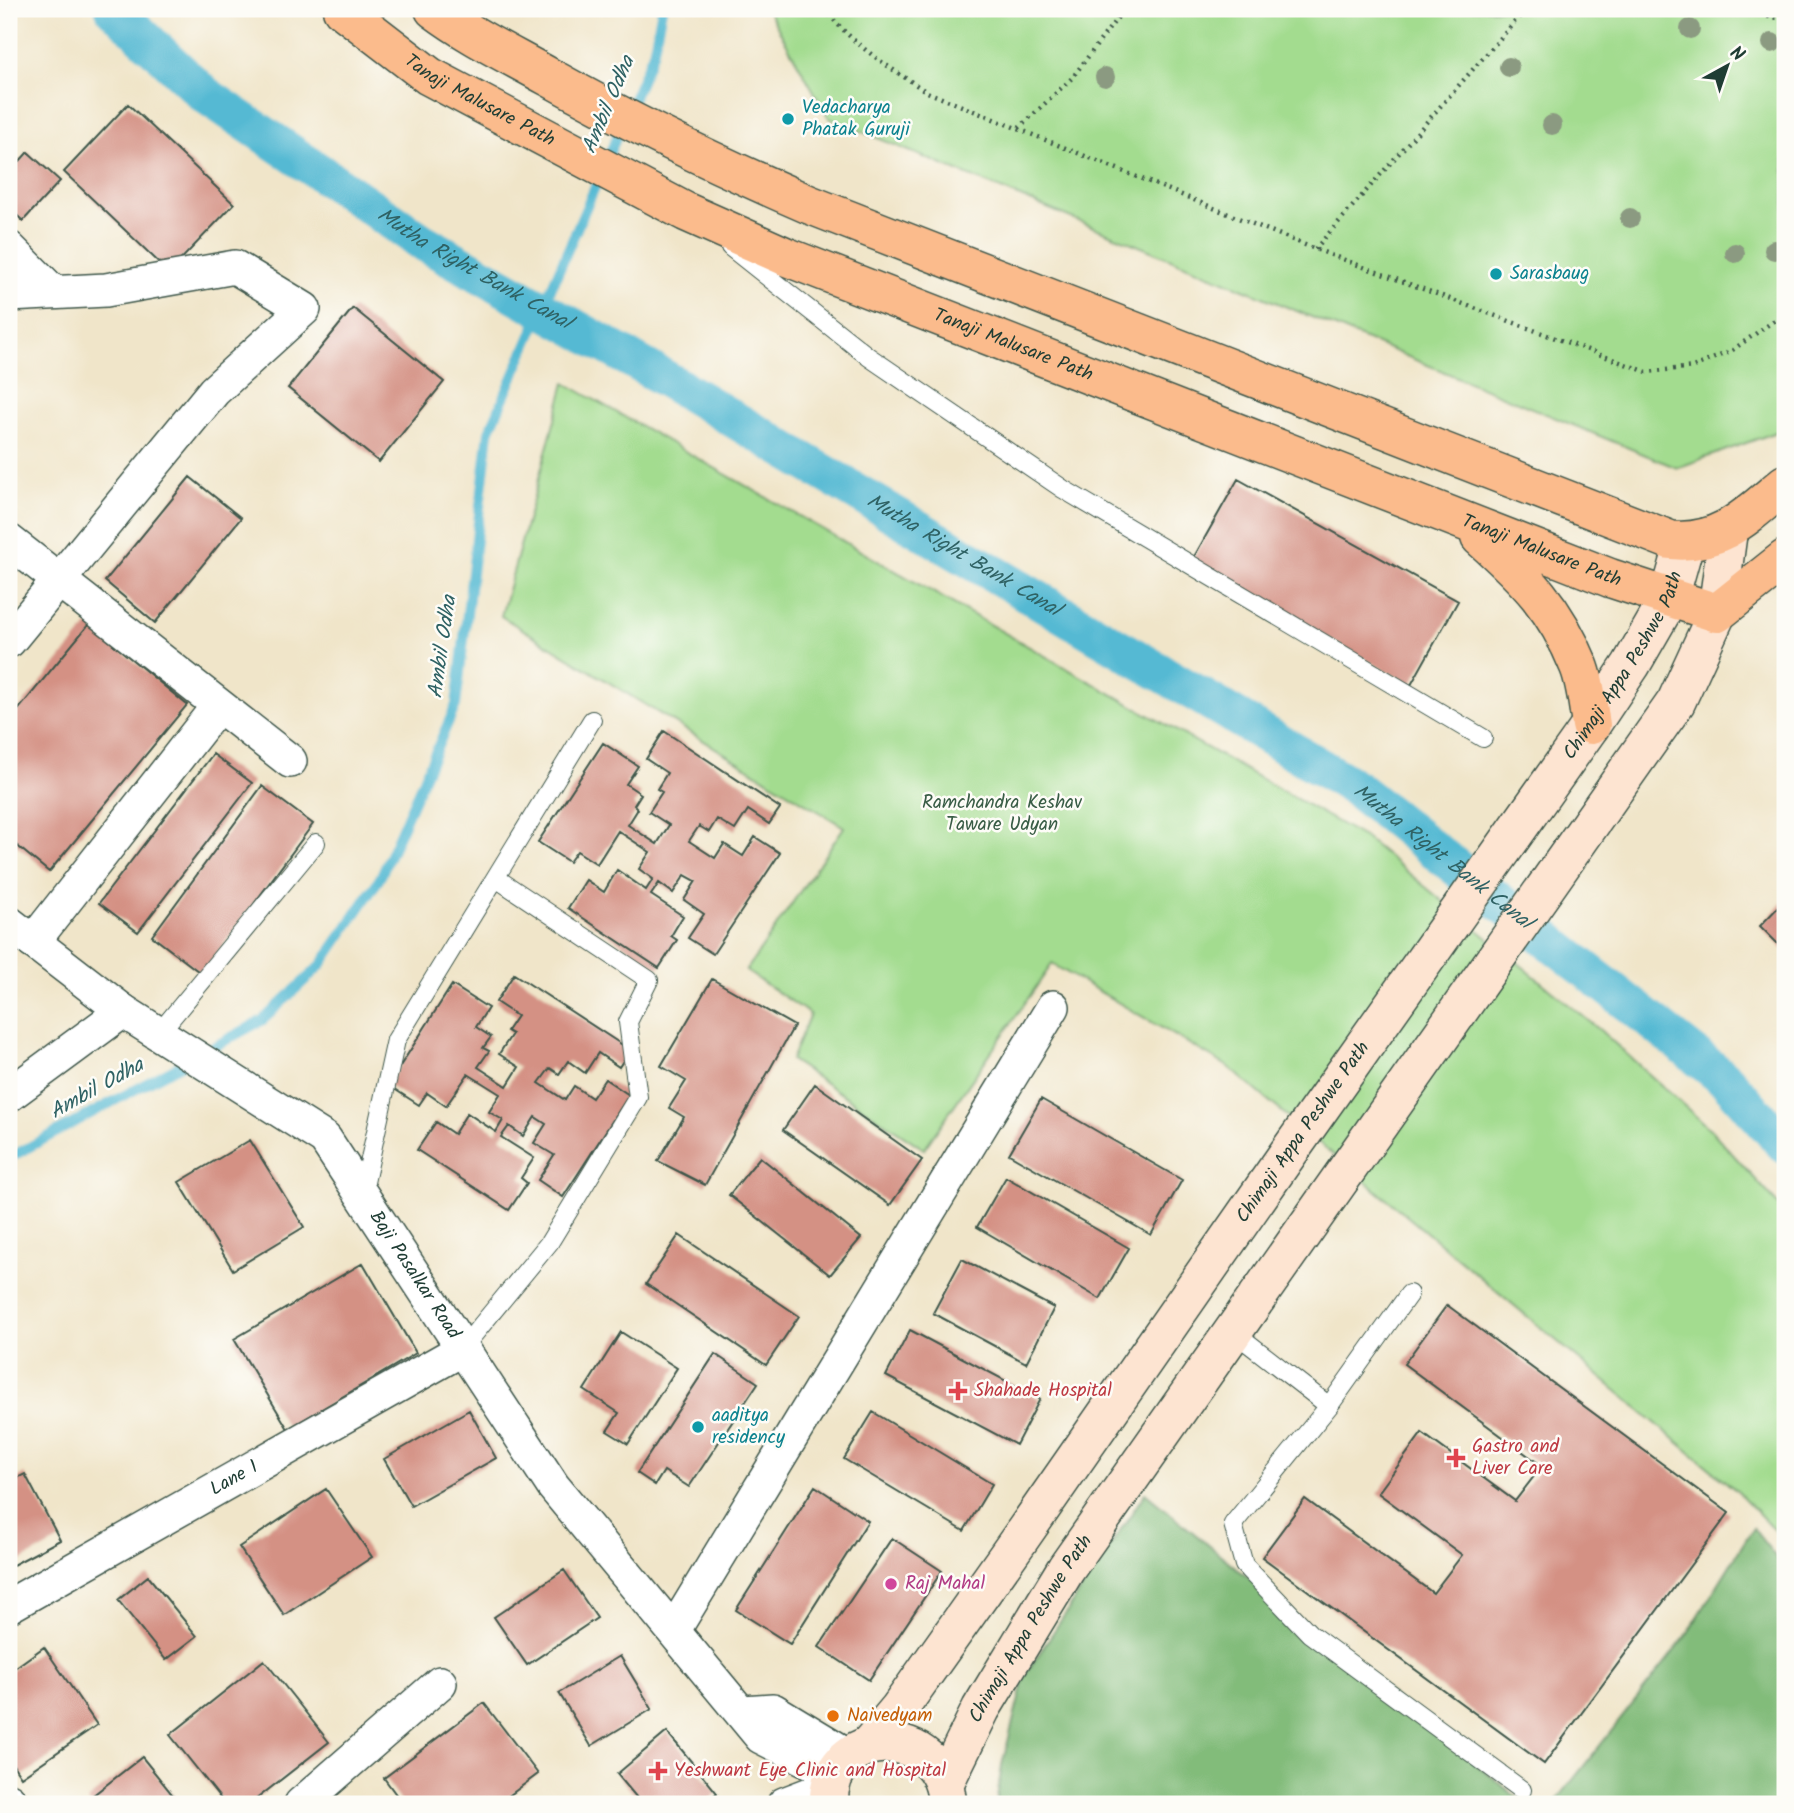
<svg xmlns="http://www.w3.org/2000/svg" width="1794" height="1813" viewBox="0 0 1794 1813" font-family="Kalam,sans-serif">
  <style>
    .green { fill: #a3dc8f; stroke: #618c62; stroke-width: 2 }
    .forest { fill: #82bc7a; stroke: #507c57; stroke-width: 2 }
    .lines { fill: none; stroke-linecap: round; stroke-linejoin: round }
    .stream { stroke: #54b9d3; stroke-width: 10 }
    .canal { stroke: #54b9d3; stroke-width: 38 }
    .building { fill: #d49184 }
    .service-casing { stroke: #3e564a; stroke-width: 20 }
    .minor-casing { stroke: #3e564a; stroke-width: 36 }
    .secondary-casing { stroke: #3e564a; stroke-width: 41 }
    .primary-casing { stroke: #3e564a; stroke-width: 41 }
    .path { stroke: #3e564a; stroke-width: 4.5; stroke-dasharray: 2 5; stroke-linecap: butt }
    .service { stroke: #fff; stroke-width: 18 }
    .minor { stroke: #fff; stroke-width: 33 }
    .secondary { stroke: #fde4d1; stroke-width: 38 }
    .primary { stroke: #fbbb8c; stroke-width: 38 }
    .tree { fill: #8b9a81 }
    .culture-dot { fill: #0f9aa8; stroke: #fdfcf7; stroke-width: 2.5 }
    .health-dot { fill: #e0444e; stroke: #fdfcf7; stroke-width: 2.5 }
    .hotel-dot { fill: #d1479c; stroke: #fdfcf7; stroke-width: 2.5 }
    .food-dot { fill: #e8710a; stroke: #fdfcf7; stroke-width: 2.5 }
    .labels { text-anchor: middle; dominant-baseline: central; stroke-width: 5; stroke-linejoin: round; paint-order: stroke }
    .street-label { font-size: 19px; fill: #1f3d34; stroke: #fdfcf7 }
    .culture-label { font-size: 19px; fill: #0d838f; stroke: #fdfcf7; text-anchor: start }
    .park-label { font-size: 19px; fill: #395d46; stroke: #fdfcf7 }
    .health-label { font-size: 19px; fill: #be3a42; stroke: #fdfcf7; text-anchor: start }
    .hotel-label { font-size: 19px; fill: #b23c85; stroke: #fdfcf7; text-anchor: start }
    .food-label { font-size: 19px; fill: #c56008; stroke: #fdfcf7; text-anchor: start }
    .water-label { font-size: 21px; font-style: italic; fill: #2f6264; stroke: #fdfcf7 }
  </style>
  <rect width="100%" height="100%" fill="#fdfcf7"/>
  <filter id="ink" filterUnits="userSpaceOnUse"><feTurbulence type="fractalNoise" baseFrequency=".0143" numOctaves="2"/><feDisplacementMap in="SourceGraphic" scale="14" xChannelSelector="R" yChannelSelector="G"/><feConvolveMatrix kernelMatrix="1 2 1 2 8 2 1 2 1" color-interpolation-filters="sRGB"/></filter>
  <filter id="wash" filterUnits="userSpaceOnUse"><feTurbulence type="fractalNoise" baseFrequency=".00686" numOctaves="4" result="noise"/><feDisplacementMap in="SourceGraphic" scale="28" xChannelSelector="R" yChannelSelector="G"/><feGaussianBlur stdDeviation="1.57" result="paint"/><feColorMatrix in="noise" values="0 0 0 0 0 0 0 0 0 0 0 0 0 0 0 0 0 1.4 0 .05"/><feComposite in="paint" operator="in"/></filter>
  <g filter="url(#wash)">
    <rect width="100%" height="100%" fill="#f0e5c9"/>
    <path class="green" d="M767,9H1785V429L1677,468L829,118Z
      M565,383L1367,839L1601,1031L1711,1130L1785,1212V1541L1738,1492L1227,1066L1052,964L924,1149L791,1060L810,1014L746,971L844,827L501,616Z"/>
    <path class="forest" d="M1145,1493L1525,1804H996L1002,1765L1025,1675Z
      M1753,1528L1785,1569V1804H1554L1686,1636Z"/>
    <g class="lines">
      <path class="stream" d="M9,1158L263,1020L321,965L380,878L456,705L489,432L653,53L662,9"/>
      <path class="canal" id="s1" d="M114,9L204,94L421,241L659,375L1354,787L1726,1080L1785,1145"/>
    </g>
    <g id="blocks">
      <path class="building" d="M128,104L234,204L169,272L64,172Z
        M28,152L60,181L23,221L9,208V173Z
        M353,308L444,382L379,462L288,388Z
        M190,477L241,518L155,623L105,581Z
        M1238,479L1458,601L1411,685L1191,562Z
        M89,624L187,705L49,872L9,839V721Z
        M664,731L780,808L769,824L748,810L735,830L717,819L709,832L699,826L689,841L715,858L724,844L743,856L755,837L780,853L713,954L688,938L704,914L684,900L696,881L685,875L673,893L659,883L651,895L683,916L671,936L677,940L659,968L568,908L586,880L604,892L617,870L646,890L653,879L639,869L650,852L618,831L597,864L577,851L569,862L538,842L603,743L638,766L626,784L641,794L634,805L638,809L628,825L657,844L669,825L649,812L662,792L657,789L667,773L646,759Z
        M213,754L252,783L138,932L99,903Z
        M262,786L313,824L202,974L152,936Z
        M1785,900V951L1760,926Z
        M514,974L630,1050L619,1067L598,1053L585,1073L568,1061L559,1074L550,1068L539,1083L565,1100L574,1086L592,1098L605,1079L629,1095L563,1197L538,1180L554,1155L534,1143L546,1124L535,1117L523,1136L509,1126L501,1137L534,1158L521,1178L527,1183L509,1210L417,1150L436,1122L454,1134L467,1113L496,1132L503,1120L489,1112L500,1094L468,1074L446,1106L427,1093L419,1105L388,1085L452,985L488,1008L476,1027L491,1037L483,1048L489,1051L478,1067L507,1086L519,1067L499,1054L512,1034L507,1031L517,1016L496,1002Z
        M712,979L794,1026L705,1185L658,1161L684,1117L669,1108L686,1081L661,1066Z
        M815,1084L922,1160L890,1205L783,1130Z
        M1041,1099L1182,1180L1151,1235L1009,1154Z
        M250,1140L304,1227L233,1270L179,1182Z
        M760,1157L861,1238L830,1275L729,1195Z
        M1006,1177L1129,1248L1100,1299L977,1227Z
        M679,1235L799,1316L766,1365L646,1284Z
        M962,1259L1054,1308L1026,1363L933,1313Z
        M363,1263L416,1353L288,1429L234,1339Z
        M1447,1305L1729,1513L1544,1764L1262,1557L1305,1499L1433,1593L1462,1555L1378,1493L1422,1433L1515,1501L1542,1466L1404,1364Z
        M910,1330L1040,1399L1016,1445L886,1376Z
        M621,1332L677,1368L628,1444L607,1431L619,1413L584,1390Z
        M715,1354L758,1383L689,1487L664,1471L655,1485L637,1473Z
        M469,1410L496,1458L411,1506L384,1459Z
        M873,1412L992,1484L964,1531L844,1459Z
        M25,1474L60,1540L9,1567V1482Z
        M815,1486L868,1521L790,1644L736,1610Z
        M326,1489L372,1557L284,1615L239,1547Z
        M892,1538L942,1571L869,1680L819,1647Z
        M564,1570L597,1618L527,1665L494,1617Z
        M148,1576L197,1636L166,1660L118,1600Z
        M44,1647L97,1725L21,1777L9,1759V1672Z
        M620,1656L652,1709L591,1746L559,1693Z
        M264,1660L329,1742L250,1804H225L170,1735Z
        M484,1703L538,1774L498,1804H403L384,1778Z
        M667,1732L717,1793L704,1804H642L617,1774Z
        M142,1757L180,1804H90L87,1800Z"/>
    </g>
  </g>
  <g filter="url(#ink)">
    <use href="#blocks" fill-opacity="0" stroke="#3e564a" stroke-width="2"/>
    <g class="lines">
      <g class="service-casing">
        <path id="service" d="M730,247L869,357L1063,489L1483,738
          M159,1033L316,843
          M362,1196L396,1040L592,720
          M1235,1333L1329,1406L1233,1524L1244,1565L1310,1634L1522,1790
          M461,1350L549,1243L638,1097L628,1022L649,980L496,878
          M1329,1406L1409,1294"/>
      </g>
      <g class="minor-casing">
        <g id="minor">
          <path d="M9,248L53,292"/>
          <path d="M9,295L106,290L235,267L304,309L214,391L9,641"/>
          <path d="M9,541L290,761"/>
          <path id="s2" d="M9,923L123,1011L325,1139L553,1486L761,1737L835,1774"/>
          <path d="M33,942L218,706"/>
          <path d="M9,1095L123,1011"/>
          <path id="s3" d="M9,1606L461,1350"/>
          <path d="M674,1630L1053,1007"/>
          <path d="M743,1712L773,1710L849,1756"/>
          <path d="M9,1800L12,1804"/>
          <path d="M301,1804L440,1683"/>
          <path d="M784,1804L831,1786"/>
        </g>
      </g>
      <g class="secondary-casing">
        <g id="secondary">
          <path id="s4" d="M869,1745L899,1709L1021,1537L1289,1152L1591,725L1631,665L1669,599L1685,542"/>
          <path id="s5" d="M944,1784L981,1709L1066,1569L1676,702L1717,613L1728,531"/>
          <path d="M829,1804C826,1725 944,1722 947,1804"/>
        </g>
      </g>
      <g class="primary-casing">
        <g id="primary">
          <path id="s6" d="M342,9L429,76L686,212L787,257L1610,578L1717,613L1785,559"/>
          <path d="M434,9C470,36 510,55 549,77C633,124 720,166 808,204L1670,540C1720,546 1750,513 1785,484"/>
          <path d="M1480,537C1527,579 1555,607 1579,666C1586,683 1588,707 1591,725"/>
        </g>
      </g>
      <path class="path" d="M825,9C852,45 889,67 927,92L1315,249L1647,372L1693,367L1731,351L1785,313
        M1748,9L1772,18L1785,17
        M1019,128L1072,78L1124,9
        M1315,249L1526,9"/>
      <use href="#service" class="service"/>
      <use href="#minor" class="minor"/>
      <use href="#secondary" class="secondary"/>
      <use href="#primary" class="primary"/>
    </g>
    <g class="tree">
      <circle cx="1690" cy="29" r="10"/>
      <circle cx="1772" cy="43" r="10"/>
      <circle cx="1509" cy="67" r="10"/>
      <circle cx="1105" cy="77" r="10"/>
      <circle cx="1552" cy="125" r="10"/>
      <circle cx="1630" cy="218" r="10"/>
      <circle cx="1774" cy="250" r="10"/>
      <circle cx="1735" cy="253" r="10"/>
    </g>
  </g>
  <g class="culture-dot">
    <circle cx="788" cy="119" r="7"/>
    <circle cx="1496" cy="274" r="7"/>
    <circle cx="698" cy="1427" r="7"/>
  </g>
  <g class="health-dot">
    <path d="M954.5 1380.5h7v7h7v7h-7v7h-7v-7h-7v-7h7z"/>
    <path d="M1452.5 1447.5h7v7h7v7h-7v7h-7v-7h-7v-7h7z"/>
    <path d="M654.5 1760.5h7v7h7v7h-7v7h-7v-7h-7v-7h7z"/>
  </g>
  <circle class="hotel-dot" cx="891" cy="1584" r="7"/>
  <circle class="food-dot" cx="833" cy="1716" r="7"/>
  <g class="labels">
    <g class="street-label">
      <text stroke="none"><textPath href="#s6" startOffset="166">Tanaji Malusare Path</textPath></text>
      <text stroke="none"><textPath href="#s6" startOffset="754">Tanaji Malusare Path</textPath></text>
      <text stroke="none"><textPath href="#s6" startOffset="1321">Tanaji Malusare Path</textPath></text>
      <text stroke="none"><textPath href="#s4" startOffset="1318">Chimaji Appa Peshwe Path</textPath></text>
      <text stroke="none"><textPath href="#s4" startOffset="751">Chimaji Appa Peshwe Path</textPath></text>
      <text stroke="none"><textPath href="#s2" startOffset="546">Baji Pasalkar Road</textPath></text>
      <text stroke="none"><textPath href="#s3" startOffset="259">Lane 1</textPath></text>
      <text stroke="none"><textPath href="#s5" startOffset="178">Chimaji Appa Peshwe Path</textPath></text>
    </g>
    <g class="culture-label">
      <text x="802" y="108">Vedacharya<tspan x="802" dy="22">Phatak Guruji</tspan></text>
      <text x="1510" y="274">Sarasbaug</text>
      <text x="712" y="1416">aaditya<tspan x="712" dy="22">residency</tspan></text>
    </g>
    <g class="park-label">
      <text x="1002" y="803">Ramchandra Keshav<tspan x="1002" dy="22">Taware Udyan</tspan></text>
    </g>
    <g class="health-label">
      <text x="974" y="1391">Shahade Hospital</text>
      <text x="1472" y="1447">Gastro and<tspan x="1472" dy="22">Liver Care</tspan></text>
      <text x="674" y="1771">Yeshwant Eye Clinic and Hospital</text>
    </g>
    <g class="hotel-label">
      <text x="905" y="1584">Raj Mahal</text>
    </g>
    <g class="food-label">
      <text x="847" y="1716">Naivedyam</text>
    </g>
    <g class="water-label">
      <text transform="translate(609 105) rotate(-67)">Ambil Odha</text>
      <text stroke="none"><textPath href="#s1" startOffset="446">Mutha Right Bank Canal</textPath></text>
      <text stroke="none"><textPath href="#s1" startOffset="1013">Mutha Right Bank Canal</textPath></text>
      <text transform="translate(443 647) rotate(-82)">Ambil Odha</text>
      <text stroke="none"><textPath href="#s1" startOffset="1580">Mutha Right Bank Canal</textPath></text>
      <text transform="translate(97 1089) rotate(-29)">Ambil Odha</text>
    </g>
  </g>
  <rect width="1794" height="1813" fill="none" stroke="#fdfcf7" stroke-width="35"/>
  <g transform="translate(1727 66) rotate(40)" stroke="#fdfcf7" stroke-width="5" paint-order="stroke">
  <path d="M0-5L12 26L0 18L-12 26Z" fill="#1f3d34"/>
  <text y="-10" font-size="19" font-weight="bold" text-anchor="middle" fill="#1f3d34">N</text>
  </g>
</svg>
